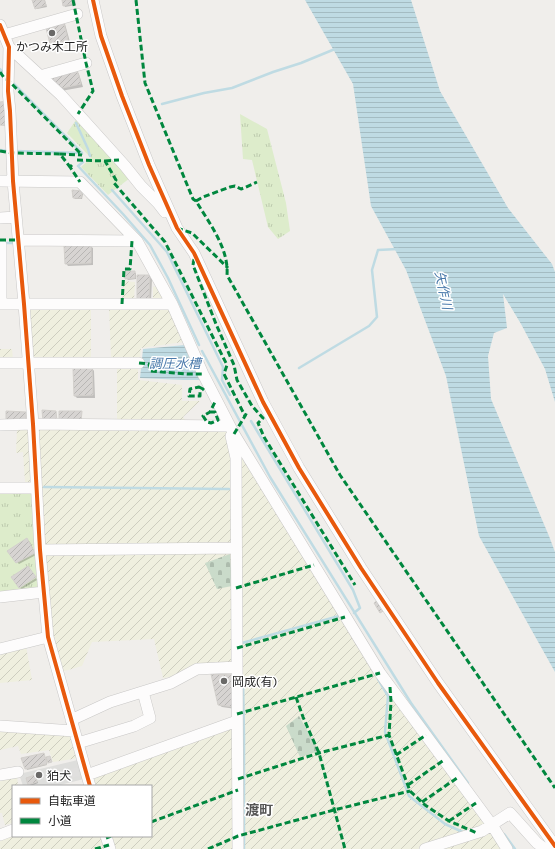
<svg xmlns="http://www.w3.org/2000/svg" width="555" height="849" viewBox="0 0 555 849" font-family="Commissioner,'Noto Sans JP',sans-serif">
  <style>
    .religious { fill: #dededc }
    .farmland { fill: url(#farmland-furrows) }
    .grass { fill: url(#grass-tufts) }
    .cemetery { fill: url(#cemetery-stones) }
    .parking { fill: #e0dfde }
    .water { fill: url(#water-rules) }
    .shadow { fill: #0003 }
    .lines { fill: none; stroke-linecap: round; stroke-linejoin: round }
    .stream { stroke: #bfdbe3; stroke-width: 2.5 }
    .building { fill: url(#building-hatch); stroke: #d3d0cc }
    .minor-casing { stroke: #c9c8c7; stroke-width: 12 }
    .minor { stroke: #fdfcfc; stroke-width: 11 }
    .quiet { stroke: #00873e; stroke-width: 3; stroke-dasharray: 6 3; stroke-linecap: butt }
    .cycleway-casing { stroke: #fff; stroke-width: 6 }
    .cycleway { stroke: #e8590c; stroke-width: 4 }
    .poi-dot { fill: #6a6968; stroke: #fff; stroke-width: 1.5 }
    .labels { text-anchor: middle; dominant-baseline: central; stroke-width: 3; stroke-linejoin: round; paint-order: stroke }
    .poi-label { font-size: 12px; fill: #222; stroke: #fff; text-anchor: start }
    .water-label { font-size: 13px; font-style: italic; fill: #4a7aab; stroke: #fff }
    .quarter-label { font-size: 14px; font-weight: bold; fill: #555; stroke: #fff }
  </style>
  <defs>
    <pattern id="farmland-furrows" width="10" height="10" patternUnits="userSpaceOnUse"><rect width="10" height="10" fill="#efefdf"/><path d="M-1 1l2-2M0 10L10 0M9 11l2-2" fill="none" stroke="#cdcdbf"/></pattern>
    <pattern id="grass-tufts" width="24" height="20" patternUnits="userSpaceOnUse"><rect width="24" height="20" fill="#ddeccb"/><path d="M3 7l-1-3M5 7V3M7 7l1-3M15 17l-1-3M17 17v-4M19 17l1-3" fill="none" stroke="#bdcaae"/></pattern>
    <pattern id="cemetery-stones" width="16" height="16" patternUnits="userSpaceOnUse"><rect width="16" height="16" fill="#cadbca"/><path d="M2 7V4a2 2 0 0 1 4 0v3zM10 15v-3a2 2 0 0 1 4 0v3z" fill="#adbcad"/></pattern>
    <pattern id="water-rules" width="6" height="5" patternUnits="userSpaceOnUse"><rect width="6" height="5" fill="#bfdbe3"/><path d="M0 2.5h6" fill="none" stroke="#a4bcc2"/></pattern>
    <pattern id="building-hatch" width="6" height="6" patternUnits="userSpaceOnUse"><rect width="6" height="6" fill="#d7d4d2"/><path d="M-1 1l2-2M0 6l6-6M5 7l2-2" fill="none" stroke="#b8b6b4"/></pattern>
  </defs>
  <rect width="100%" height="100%" fill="#f0eeeb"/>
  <path class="religious" d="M82,759L88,778L56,786H23L19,774Z"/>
  <path class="farmland" d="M123,281L135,282L134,301H122Z
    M158,286L168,301H153V287Z
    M170,306L183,342L141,348L140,359L111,357L109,307Z
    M28,308H91V357L32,359Z
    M0,349H12L13,360H0Z
    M117,368H138V380L182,385V401H200L183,417L188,423L117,421Z
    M36,427L227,428L305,558L504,849H0V837L13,833V836H71L72,837L76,836H151V786H95L92,777L242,721L241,666L163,678L154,639L92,642L82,666L61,672L51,637Z
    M17,429H30L33,482H25L23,452L16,453Z
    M26,646L32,680L0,683V653Z
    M0,731L71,735L79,758L53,762L49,750L21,754L18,746L0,750Z
    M17,775L18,786H13V823L5,825L2,813H0V779Z"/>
  <path class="grass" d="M240,114L267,129L286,203L290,231L278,239L268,227L252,160L243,159Z
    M78,117L130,178L108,195L81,167L91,158L67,133Z
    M0,491L33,492L39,588L0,596Z"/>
  <path class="cemetery" d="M230,554L232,586L217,589L205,563Z
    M299,716L319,751L300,757L286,726Z"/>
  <path class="parking" d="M77,767L80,776L69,778L66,771Z"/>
  <path class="water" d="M305,0H411L440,91L508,208L552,264L555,272V402L545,369L521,324L503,294L507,328L494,333L488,356L491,399L549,536L555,552V672L479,536L446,376L406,270L371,206L353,84Z
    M185,345L204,380H184L140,378L143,349Z"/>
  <path class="shadow" d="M37,0H45L47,7L37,9L36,8Z
    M63,0H75L76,5L65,7L64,5Z
    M63,21L65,24L70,42L53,46L51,44Z
    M77,71L79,74L83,87L61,91L59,88Z
    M81,192L83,194L82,199H75L74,198Z
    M90,246L93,248V265L68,266L66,263Z
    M134,272L136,273V279L128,280L126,278Z
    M149,276L152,279L151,301H140Z
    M92,368L94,371L95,398H77L75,396Z
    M27,540L30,542L36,555L19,564L17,562Z
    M36,578L37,580L22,589L20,588Z
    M213,675L236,709L222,707L219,705Z
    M43,754L46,758L50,757L51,762L49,763L46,760L47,765L27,770L26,768Z
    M34,776L36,778L38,783L31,786L29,784Z"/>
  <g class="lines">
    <path class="stream" d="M0,69L5,75
      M12,82L82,153
      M162,104L204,93L232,88L273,72L301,63L335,49
      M76,123L88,149L90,156
      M0,150L9,151
      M15,151L82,153
      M83,162L78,166L123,214L150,245L168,278L199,345
      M112,190L167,252L223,367L222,380L230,395
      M4,243H15
      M202,351L270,477L411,703L468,783
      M299,368L369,326L377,317L372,270L378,250L398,249
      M251,421L353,590L360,608L354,613
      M44,487L229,489
      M242,643L339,616
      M243,677L244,736V849
      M378,679L388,696L385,732L409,796L445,824L465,833
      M504,834L515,849"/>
  </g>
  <path class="building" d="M32,0H44L46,5L35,9Z
    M62,0H74L75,3L63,6Z
    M63,20L68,40L50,44L45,24Z
    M77,70L81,84L58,89L52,78Z
    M7,101L8,126L0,125V102Z
    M72,190L82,191L81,198H73Z
    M91,245V263L65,264L64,246Z
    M125,271H135V278L125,279Z
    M137,275H150L149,299H137Z
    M92,367L93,395L74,396L73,368Z
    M42,410L56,411L57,421L43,422Z
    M6,411L26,412V422H6Z
    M59,411H82L81,422L59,421Z
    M27,538L35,553L16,563L7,551Z
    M28,566L36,577L19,588L11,577Z
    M379,599L385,610L380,613L374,603Z
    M211,674L234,675V707L218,705Z
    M44,753L47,764L25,769L21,758Z
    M50,756L52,762L48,763L46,757Z
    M35,775L37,782L28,785L26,778Z"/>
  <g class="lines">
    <g class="minor-casing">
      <path id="minor" d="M93,0L101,36L122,96L149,165L177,228L194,253L263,402L299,468L361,568L438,683L555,846
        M0,25L9,47L8,91L10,111L13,181L24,304L33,424L40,550L48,637L90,786
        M4,35L77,14
        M9,47L61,95L125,166L141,186L158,203L165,212
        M40,76L86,63
        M0,181L80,182L137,241L172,304L203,374L234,434L380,673L492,825L507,849
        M0,218L16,217
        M18,240L137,241
        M0,304H172
        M1,304V245
        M0,363H139
        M0,425L33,424L229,426
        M231,436L236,458L238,849
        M0,488H36
        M40,550L236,548
        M0,597L44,592
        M0,649L48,637
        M71,720L110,702L171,683L197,669L237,667
        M0,726L74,731
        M78,743L134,726L150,718L143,692
        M0,775L18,772
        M87,775L237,721
        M0,835L13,830
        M106,836L110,849
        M425,849L482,831L510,813L537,843L545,849"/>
    </g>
    <use href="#minor" class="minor"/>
    <path class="quiet" d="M73,0L86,63L93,91L78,114
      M136,0L145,83L193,199L196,201C209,223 229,248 227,275L340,475L555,788
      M0,72L5,79L8,80L82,155
      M0,151L12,153L60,154L70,167
      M60,154L82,155
      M77,160L105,161L116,180L114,183L165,242L227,365L224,374L245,416
      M105,161L119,160
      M72,165L70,167L80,182
      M196,201L203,197L230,187L235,186L241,189L244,188L257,182
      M177,228L192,233L228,268
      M0,240H18
      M194,259L193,265L216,324L234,365L237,380L252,406L263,418L258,423L264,437L355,585
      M122,304L124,269H130L132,241
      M139,363L149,364L150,371L188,374H203
      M199,387L203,389L200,392V396H189L190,389Z
      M210,412H215L218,420L211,423L207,422L203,416L210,412L216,400
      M234,434L245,416L247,412
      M236,588L314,565
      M237,648L345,617
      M390,687L391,702L389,735L410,791L425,805L449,821L477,833
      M296,697L303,717L319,753L345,849
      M237,714L380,673
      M396,755L426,735
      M238,779L319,753L389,735
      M408,785L444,760
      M422,802L457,778
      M449,821L476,803
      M151,822L238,790
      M106,838L111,836
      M95,849L109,845
      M208,849L238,836L334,810L410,791"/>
    <g class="cycleway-casing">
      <path id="cycleway" d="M93,0L101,36L122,96L149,165L177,228L194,253L263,402L299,468L361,568L438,683L555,846
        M0,25L9,47L8,91L10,111L13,181L24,304L33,424L40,550L48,637L90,786"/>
    </g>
    <use href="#cycleway" class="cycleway"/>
  </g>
  <g class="poi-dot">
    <circle cx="52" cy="33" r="4"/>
    <circle cx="224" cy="681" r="4"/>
    <circle cx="39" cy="775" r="4"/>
  </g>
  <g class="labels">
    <g class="poi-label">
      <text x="52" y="46" text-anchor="middle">かつみ木工所</text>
      <text x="232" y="681">岡成(有)</text>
      <text x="47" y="775">狛犬</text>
    </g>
    <g class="water-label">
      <text transform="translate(444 290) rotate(78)">矢作川</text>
      <text x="175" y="363">調圧水槽</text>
    </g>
    <g class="quarter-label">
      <text x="259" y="809">渡町</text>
    </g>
  </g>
  <rect x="12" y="785" width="140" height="52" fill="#ffffff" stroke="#a7a7a7"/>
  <rect x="20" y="798" width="20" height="6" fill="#e8590c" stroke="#a7a7a7"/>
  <text x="48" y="805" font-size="12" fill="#222222">自転車道</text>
  <rect x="20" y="818" width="20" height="6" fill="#00873e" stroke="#a7a7a7"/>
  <text x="48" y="825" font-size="12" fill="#222222">小道</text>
</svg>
